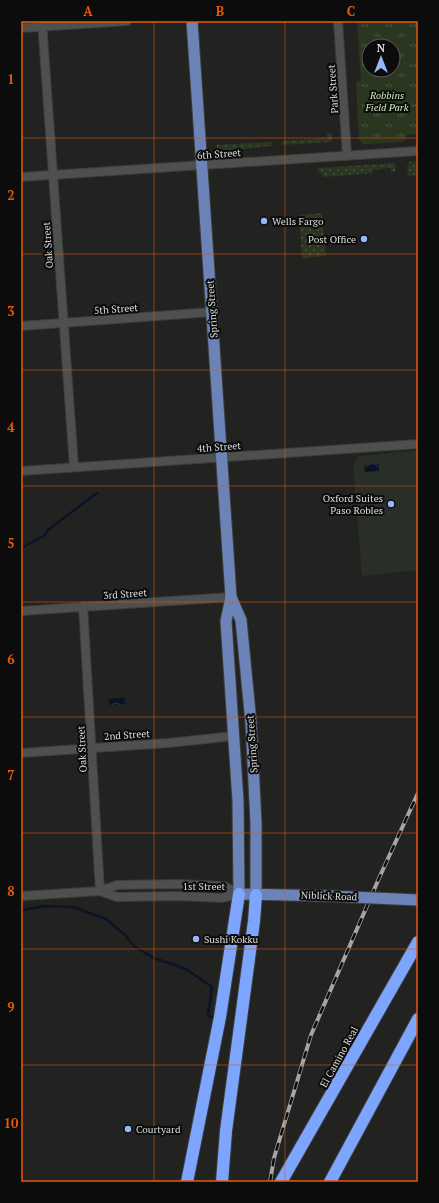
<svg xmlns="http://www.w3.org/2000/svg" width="439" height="1203" viewBox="0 0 439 1203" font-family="'PT Serif',serif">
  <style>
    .built { fill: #292e26 }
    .grass { fill: url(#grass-dots) }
    .park { fill: url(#park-tufts); fill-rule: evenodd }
    .water { fill: url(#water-waves) }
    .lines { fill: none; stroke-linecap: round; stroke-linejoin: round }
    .stream { stroke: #0b1327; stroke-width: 2.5 }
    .minor-casing { stroke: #3d3e3c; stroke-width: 10 }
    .major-casing { stroke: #3d3e3c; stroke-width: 13 }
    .highway-casing { stroke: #3d3e3c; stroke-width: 14 }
    .minor { stroke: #4e504d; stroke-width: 8 }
    .major { stroke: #6b83b7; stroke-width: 11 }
    .highway { stroke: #7ea5fd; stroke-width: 12 }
    .rail-casing { stroke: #a4a5a4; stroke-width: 4 }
    .rail { stroke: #0b0c0b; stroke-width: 2.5; stroke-dasharray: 8; stroke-linecap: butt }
    .major-bridge-casing { stroke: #3d3e3c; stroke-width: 13; stroke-linecap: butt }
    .major-bridge { stroke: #6b83b7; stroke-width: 11 }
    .grid { fill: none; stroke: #e8590c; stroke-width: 1; stroke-opacity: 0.55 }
    .poi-dot { fill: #96b6fd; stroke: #0b0c0b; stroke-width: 1.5 }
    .labels { text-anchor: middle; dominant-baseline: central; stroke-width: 4; stroke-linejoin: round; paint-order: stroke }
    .street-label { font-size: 10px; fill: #dcdddc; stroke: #0b0c0b }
    .park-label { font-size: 10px; font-style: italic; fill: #d1edbc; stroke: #0b0c0b }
    .poi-label { font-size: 10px; fill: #dcdddc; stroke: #0b0c0b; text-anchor: start }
    .neatline { fill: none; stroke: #e8590c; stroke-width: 1.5 }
    .grid-label { font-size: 13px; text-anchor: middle; font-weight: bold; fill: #e8590c }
  </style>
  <defs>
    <pattern id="grass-dots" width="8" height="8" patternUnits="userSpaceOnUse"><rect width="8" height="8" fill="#2b3621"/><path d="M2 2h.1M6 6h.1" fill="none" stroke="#495341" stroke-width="1.8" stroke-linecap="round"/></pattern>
    <pattern id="park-tufts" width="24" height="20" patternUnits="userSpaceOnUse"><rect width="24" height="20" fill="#2b3621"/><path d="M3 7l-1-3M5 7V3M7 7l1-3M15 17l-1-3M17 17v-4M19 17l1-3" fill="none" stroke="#495341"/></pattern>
    <pattern id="water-waves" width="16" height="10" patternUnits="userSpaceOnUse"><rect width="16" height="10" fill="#0b1327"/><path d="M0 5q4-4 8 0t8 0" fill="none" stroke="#2e3546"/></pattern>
  </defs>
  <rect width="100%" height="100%" fill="#222321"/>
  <path class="built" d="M418,450V570L362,576L353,464L359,456Z"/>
  <path class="grass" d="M327,133H332V140L330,142L282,145V141L327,138Z
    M271,142L272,146C257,147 237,151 223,150C219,149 217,148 216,145Z
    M418,161V175L408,176L407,166L409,165V162Z
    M395,163L396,169L394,172H391V168L373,170V173L324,177L318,171V168Z
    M322,213L326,256L302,258L299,215Z"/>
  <path class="park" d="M357,21H418V134L407,135L403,142L364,144L359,140L356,83L361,80ZM369,46H393V70H369Z"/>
  <path class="water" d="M379,464V471L365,472L364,465Z
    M125,697V704L109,705V699Z"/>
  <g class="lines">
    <path class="stream" d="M21,548L44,536L48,530L97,493
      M21,910L45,906L73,907L106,919L125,935L135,947L154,958L186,969L212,987L208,1015L215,1020"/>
    <g class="minor-casing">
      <path id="minor" d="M42,21L74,467
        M338,21L347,156
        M21,28L127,21
        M21,177L418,151
        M21,326L212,312
        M21,471L418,444
        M83,606L100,891
        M21,611L231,597
        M21,753L168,743L234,736
        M100,891L117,897L179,896L222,898L239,894
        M21,896L100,891L117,885L178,884L224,886L239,894"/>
    </g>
    <g class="major-casing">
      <path id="major" d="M192,21L231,597L226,621L238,801L239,894L329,896
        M231,597L241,620L251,723L256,823V895"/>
    </g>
    <g class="highway-casing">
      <path id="highway" d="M187,1182L220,1017L239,894
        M222,1182L226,1131L254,921L256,895
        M281,1182L418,942
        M330,1182L418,1019"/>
    </g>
    <use href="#minor" class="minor"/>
    <use href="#major" class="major"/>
    <use href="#highway" class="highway"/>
    <g class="rail-casing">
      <path id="rail" d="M270,1182L274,1158L311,1035L380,876L418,793"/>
    </g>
    <use href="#rail" class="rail"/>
    <g class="major-bridge-casing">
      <path id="major-bridge" d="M329,896L418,900"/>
    </g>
    <use href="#major-bridge" class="major-bridge"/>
  </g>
  <path class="grid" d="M154,21V1182M285,21V1182M21,138H418M21,254H418M21,370H418M21,486H418M21,602H418M21,717H418M21,833H418M21,949H418M21,1065H418"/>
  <g class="poi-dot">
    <circle cx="264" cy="221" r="4"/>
    <circle cx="364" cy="239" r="4"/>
    <circle cx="391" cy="504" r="4"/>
    <circle cx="196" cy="939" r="4"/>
    <circle cx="128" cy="1129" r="4"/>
  </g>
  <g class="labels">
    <g class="street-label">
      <text transform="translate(333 89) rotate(-94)">Park Street</text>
      <text transform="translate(219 154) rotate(-4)">6th Street</text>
      <text transform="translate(48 245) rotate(-94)">Oak Street</text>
      <text transform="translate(116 309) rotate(-4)">5th Street</text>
      <text transform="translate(212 309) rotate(-94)">Spring Street</text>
      <text transform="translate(219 447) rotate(-4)">4th Street</text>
      <text transform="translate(125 594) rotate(-4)">3rd Street</text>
      <text transform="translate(127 735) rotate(-4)">2nd Street</text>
      <text transform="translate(252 744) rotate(-94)">Spring Street</text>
      <text transform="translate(82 749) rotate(-93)">Oak Street</text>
      <text x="204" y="886">1st Street</text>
      <text transform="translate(329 896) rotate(2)">Niblick Road</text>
      <text transform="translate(339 1057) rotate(-61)">El Camino Real</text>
    </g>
    <g class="park-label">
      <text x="387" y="95">Robbins<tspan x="387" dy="12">Field Park</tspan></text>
    </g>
    <g class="poi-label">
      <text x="272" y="221">Wells Fargo</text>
      <text x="356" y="239" text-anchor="end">Post Office</text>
      <text x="383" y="498" text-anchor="end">Oxford Suites<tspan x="383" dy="12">Paso Robles</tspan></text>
      <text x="204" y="939">Sushi Kokku</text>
      <text x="136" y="1129">Courtyard</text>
    </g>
  </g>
  <rect width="439" height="1203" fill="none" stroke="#0b0c0b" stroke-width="44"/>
  <g transform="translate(381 58)"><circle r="19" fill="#0b0c0b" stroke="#5f605f"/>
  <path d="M0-3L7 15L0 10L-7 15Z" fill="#96b6fd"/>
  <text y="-6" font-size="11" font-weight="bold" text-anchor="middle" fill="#dcdddc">N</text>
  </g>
  <rect x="22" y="22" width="395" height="1159" class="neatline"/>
  <g class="grid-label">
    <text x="88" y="16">A</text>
    <text x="220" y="16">B</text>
    <text x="351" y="16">C</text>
    <text x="11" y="84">1</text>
    <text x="11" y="200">2</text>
    <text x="11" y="316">3</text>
    <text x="11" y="432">4</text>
    <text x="11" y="548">5</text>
    <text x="11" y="664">6</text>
    <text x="11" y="780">7</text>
    <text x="11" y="896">8</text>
    <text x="11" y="1012">9</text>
    <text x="11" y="1128">10</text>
  </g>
</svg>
